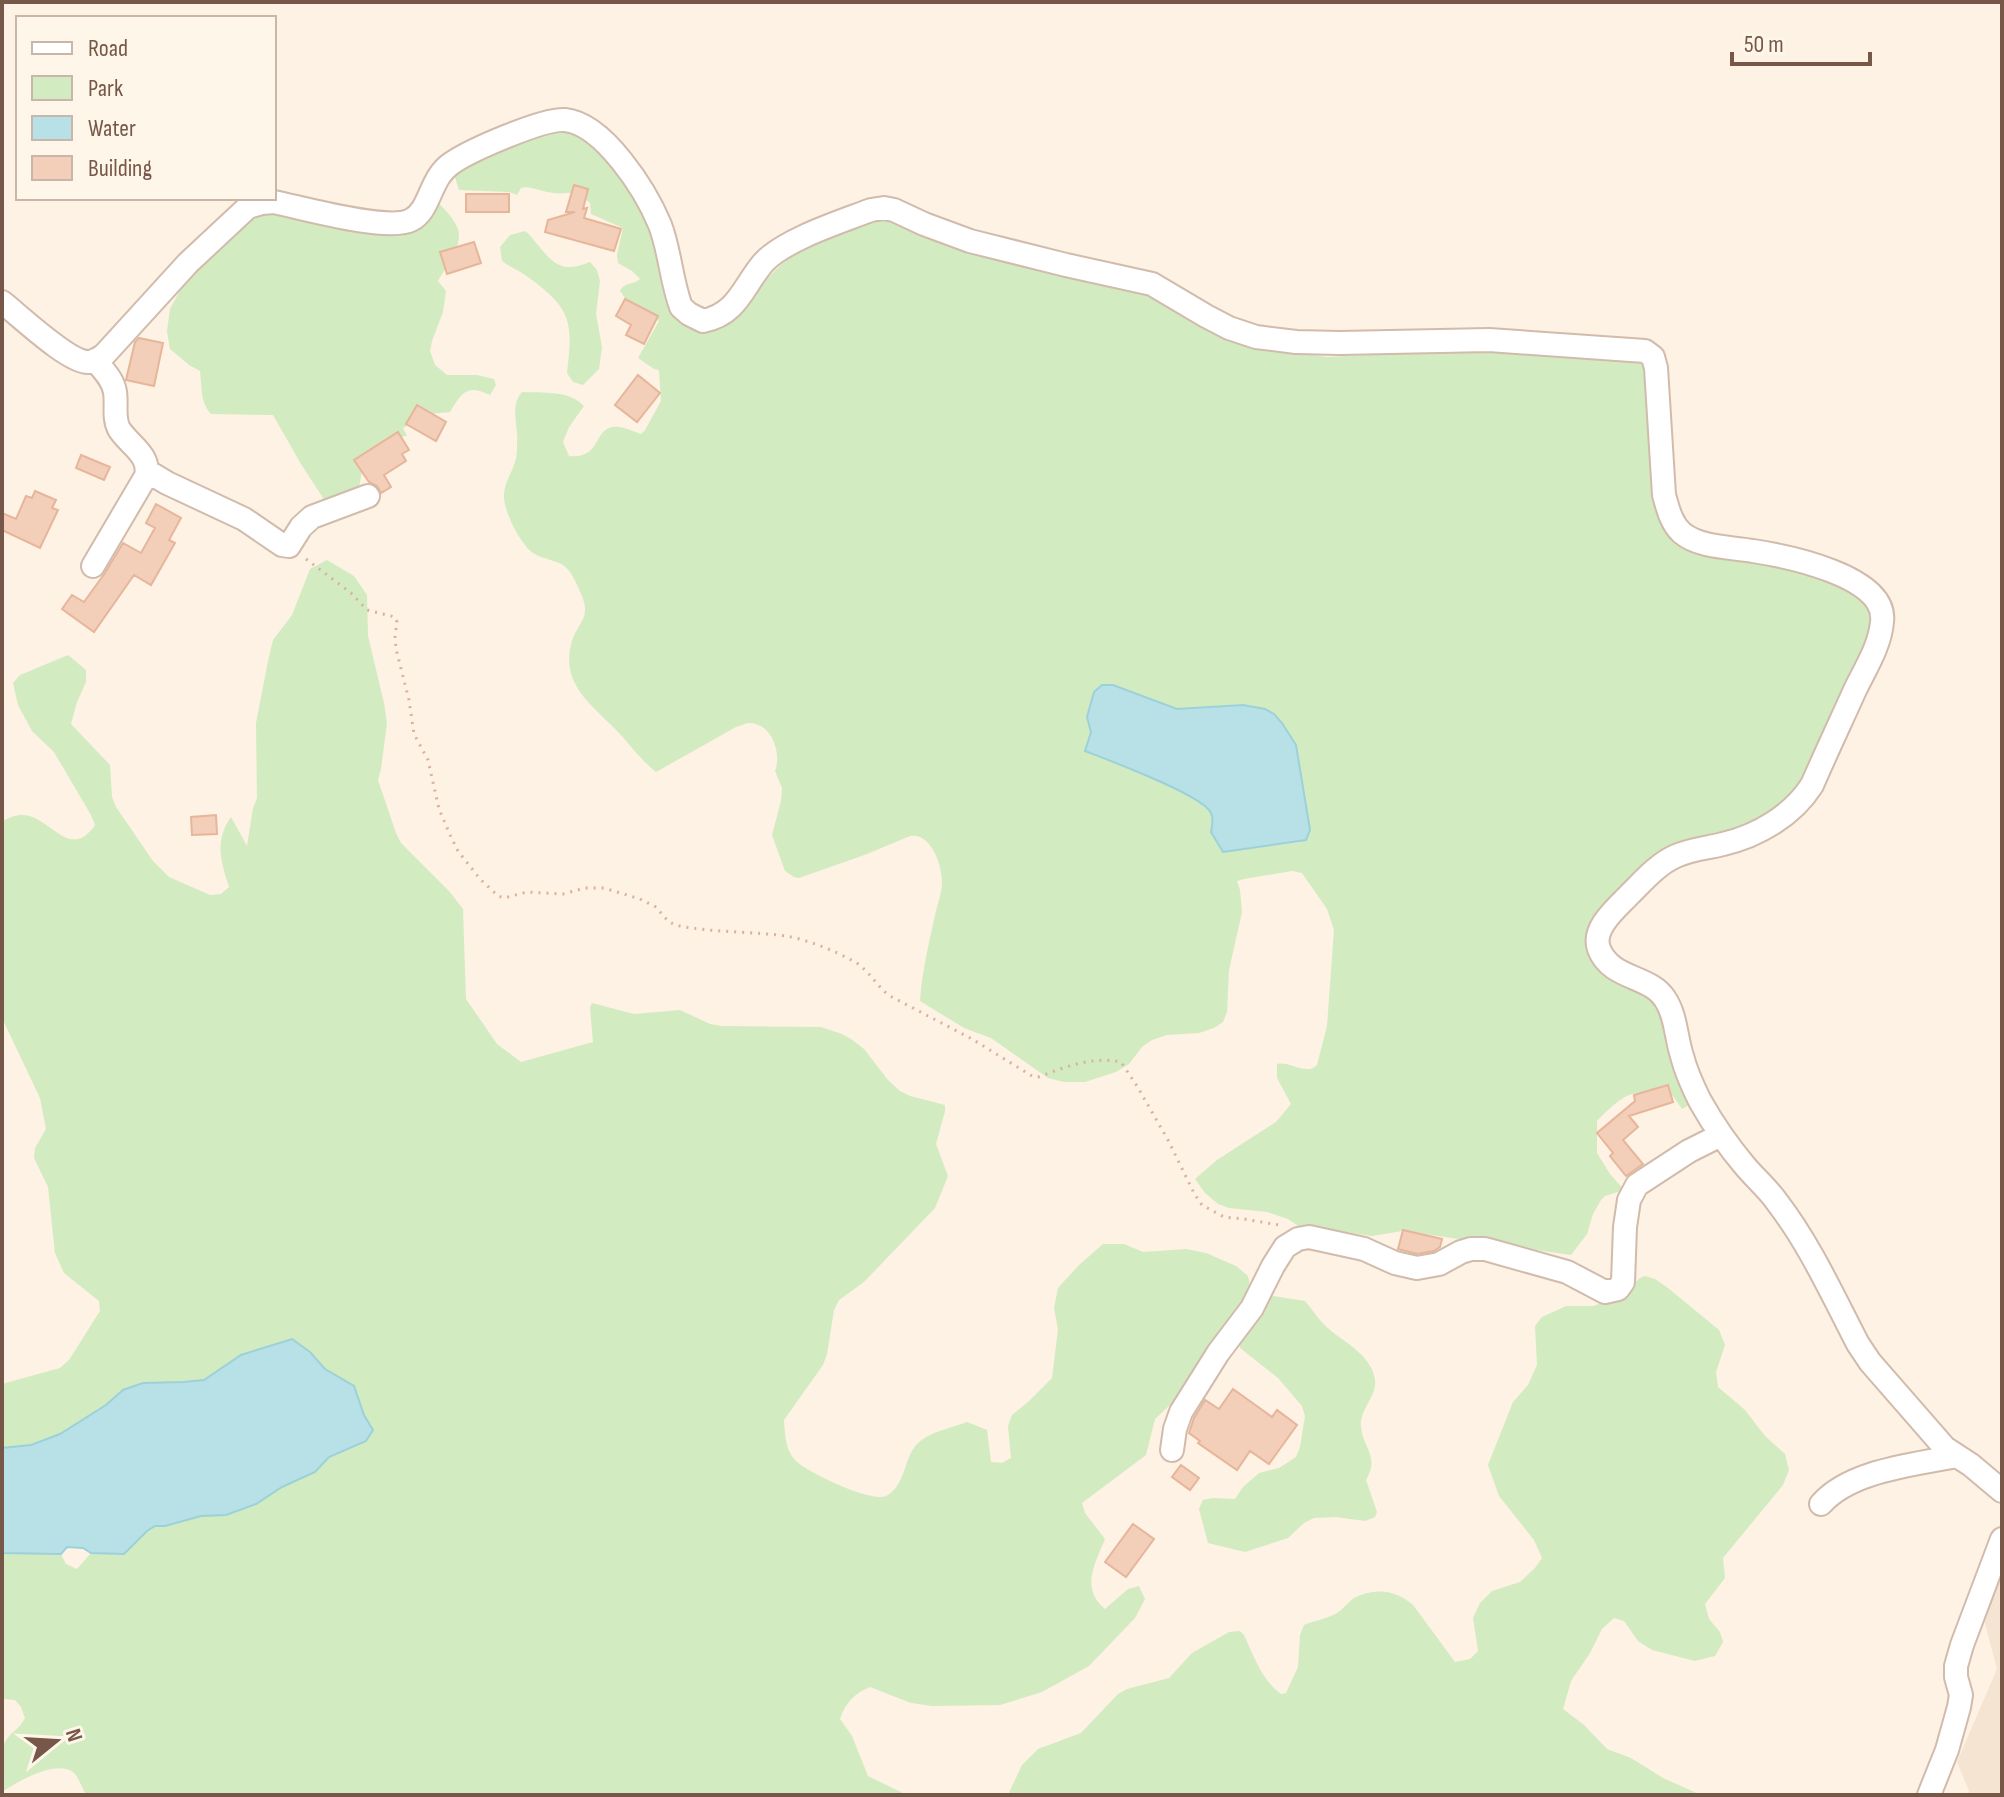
<svg xmlns="http://www.w3.org/2000/svg" width="2004" height="1797" viewBox="0 0 2004 1797" font-family="'Sofia Sans Condensed',sans-serif">
  <style>
    .residential { fill: #f5e4d1 }
    .green { fill: #d3ebc1; fill-rule: evenodd }
    .water { fill: #b7e1e7; stroke: #9dd1d9; stroke-width: 2 }
    .building { fill: #f3cfba; stroke: #e6b59a; stroke-width: 2 }
    .lines { fill: none; stroke-linecap: round; stroke-linejoin: round }
    .minor-casing { stroke: #d1bbac; stroke-width: 26 }
    .path { stroke: #d8b29d; stroke-width: 3; stroke-dasharray: 2 6; stroke-linecap: butt }
    .minor { stroke: #fff; stroke-width: 22 }
  </style>
  <rect width="100%" height="100%" fill="#fdf2e3"/>
  <path class="residential" d="M2002,1561V1795H1968L1969,1791L1957,1762L1997,1669L1982,1612Z"/>
  <path class="green" d="M553,128L587,137L634,186L686,322L759,286L782,264L804,248L877,217L1164,299L1264,345L1326,357L1482,349L1635,358L1650,370L1674,538L1691,552L1737,558L1814,573L1853,588L1875,614L1864,658L1802,787L1768,818L1625,887L1588,930L1585,940L1587,949L1609,974L1654,998L1663,1009L1693,1103L1682,1109L1673,1096C1633,1087 1625,1093 1597,1121V1153L1610,1174L1624,1190L1605,1196L1601,1200L1593,1214L1587,1234L1571,1255L1402,1231L1372,1236L1338,1231L1303,1229L1288,1219L1267,1212L1229,1208L1218,1204L1205,1193L1195,1179L1217,1160L1276,1122L1291,1104L1277,1078V1064C1290,1061 1306,1076 1317,1065L1327,1026L1334,930L1327,909L1302,873L1292,871L1244,879L1237,881L1240,890L1242,912L1229,970L1227,1012L1223,1022L1214,1028L1199,1033L1167,1035L1152,1040L1142,1047L1129,1064L1116,1072L1085,1082H1064L1048,1078L991,1038L964,1028L920,1001C922,973 928,947 934,920C936,908 942,894 942,882C942,865 931,832 910,836L867,854L799,878L794,877L785,871L772,835L781,801L782,788L775,771C782,754 772,723 749,723C745,723 740,726 736,727L656,772C640,759 632,747 619,733C593,705 559,685 572,641C578,622 591,619 582,596C578,587 572,571 563,565C555,560 543,559 535,554C521,547 504,511 504,497C504,483 511,475 515,462C517,457 517,450 517,444C519,426 509,407 522,392C543,393 569,390 584,406L569,427L563,442L569,456C599,459 594,434 609,428C619,424 632,431 641,434L645,430L661,401L659,370L654,369L638,358L659,321L630,305L620,291C624,282 634,285 640,279L632,271L618,263L617,255L623,228L591,214L590,203C572,187 573,195 553,193C544,192 535,188 526,187L521,188L517,195L509,192L459,190L454,174L460,165ZM1113,685L1177,709L1243,705L1296,745L1302,787L1301,842L1223,852C1220,844 1213,815 1210,810C1198,794 1108,761 1085,751L1091,732Z
    M436,200C443,208 453,217 457,227C465,244 446,266 438,281L446,291L443,312L432,341L430,351L435,365L447,375H477L494,379L496,385L490,395C467,384 462,392 450,412L429,414L403,428L407,436L396,437L363,465L359,488L325,501L301,464L273,415L211,414C200,402 202,387 200,371L189,365L170,349L167,331L170,309L184,283L225,241L256,215L275,210L386,228Z
    M525,231C539,242 550,269 571,267C577,267 584,264 590,262L597,270L600,281L596,314L602,347L599,369L583,385L573,382L567,373C573,322 572,309 528,277C520,271 510,267 502,261L500,247L510,235Z
    M327,560L354,576L367,595L368,636L384,703L387,723L381,769L378,780L396,833L401,843L449,891L463,909L466,999L497,1044L521,1062L593,1042L590,1008L592,1003L634,1014L680,1010L710,1024L721,1026L821,1027L842,1034L851,1039L864,1049L888,1080L900,1091L910,1096L945,1105V1111L936,1144L948,1176L935,1208L864,1282L839,1300L834,1310L827,1354L823,1365L784,1420C785,1434 785,1450 796,1461C807,1472 871,1503 886,1496C906,1486 903,1459 917,1444C929,1432 951,1428 967,1422L987,1430L991,1462L1002,1463L1011,1458L1008,1426L1012,1415L1028,1402L1052,1378L1058,1329L1054,1308L1058,1288L1079,1265L1103,1244H1124L1143,1252L1186,1249L1206,1253L1236,1266L1248,1276L1250,1286L1247,1297L1232,1322L1172,1403L1155,1419L1146,1455L1082,1503L1085,1513L1105,1539C1095,1564 1080,1588 1105,1609L1128,1589L1139,1586L1145,1599L1135,1618L1089,1666L1042,1692L1000,1705L932,1706L911,1703L870,1687C855,1693 845,1703 840,1719L852,1736L868,1776L907,1795H86C82,1788 79,1778 74,1773C57,1758 17,1782 2,1792C2,1780 0,1754 4,1744C9,1733 20,1729 25,1718L21,1707L15,1700L2,1699V1553L61,1554L66,1564L77,1569L91,1553L124,1554L147,1531L155,1526H165L201,1516L226,1515L256,1504L282,1487L315,1472L329,1457L366,1441L373,1430L364,1415L354,1386L325,1369L310,1352L241,1355L204,1380L183,1382L143,1383L123,1390L106,1405L60,1434L31,1445L2,1448V1384L60,1368L69,1360L100,1311L99,1301L64,1273L55,1253L48,1187L34,1158L35,1148L46,1129L40,1098L2,1018V821C7,819 15,815 21,815C50,814 69,863 95,825L91,815L54,752L32,731L18,705L13,683L20,675L68,655L86,670V682L77,702L71,724L110,765L112,797L116,807L153,861L169,877L210,895L221,894L229,887C221,862 214,841 231,817L247,846L253,808L257,798L256,723L268,661L273,640L292,615L310,569Z
    M1645,1276L1655,1279L1668,1288L1719,1330L1725,1345L1716,1372L1718,1387L1745,1410L1765,1436L1785,1454L1789,1470L1783,1485L1723,1558L1725,1578L1705,1604L1709,1619L1720,1632L1723,1642L1715,1656L1695,1661L1652,1650L1638,1641L1624,1621L1614,1618L1602,1629L1590,1653L1571,1681L1563,1709L1584,1725L1607,1749L1631,1758L1663,1778L1701,1795H1008L1022,1765L1038,1749L1081,1733L1118,1694L1127,1689L1169,1678L1192,1653L1229,1632L1240,1631L1244,1635C1254,1657 1262,1680 1281,1694L1286,1693L1298,1667L1300,1635L1304,1625C1314,1621 1326,1619 1335,1614C1342,1611 1347,1603 1354,1598C1374,1587 1397,1590 1413,1605L1455,1662L1470,1659L1478,1651L1473,1618L1480,1603L1492,1591L1520,1582L1535,1568L1542,1558L1534,1540L1499,1496L1488,1465L1513,1402L1528,1385L1537,1365L1535,1326L1542,1317L1566,1306H1593L1620,1297L1640,1278Z
    M1273,1296L1305,1301C1313,1310 1320,1322 1330,1330C1346,1343 1372,1356 1375,1380C1377,1397 1359,1409 1361,1427C1363,1449 1380,1456 1366,1480L1377,1512L1375,1517L1365,1521L1336,1517L1314,1518L1304,1523L1288,1538L1245,1552L1208,1543L1199,1509L1203,1500L1213,1498L1235,1499L1243,1487L1259,1473L1279,1468L1296,1457L1300,1447L1305,1416L1302,1406L1278,1378L1240,1348L1239,1339L1264,1298Z"/>
  <path class="water" d="M1102,685H1113L1177,709L1243,705L1265,709L1274,714L1282,723L1296,745L1310,830L1306,840L1223,852L1211,832C1212,826 1214,819 1211,813C1203,795 1108,760 1085,751L1091,732L1087,717L1094,692Z
    M292,1339L310,1352L325,1369L354,1386L364,1415L373,1430L366,1441L329,1457L315,1472L282,1487L256,1504L226,1515L201,1516L165,1526H155L147,1531L124,1554L91,1553L83,1548L67,1547L61,1554L2,1553V1448L31,1445L60,1434L106,1405L123,1390L143,1383L183,1382L204,1380L241,1355Z"/>
  <path class="building" d="M574,185L588,189L583,209L587,208L584,218L621,229L614,251L545,232L548,220L575,212H566Z
    M466,194H509V212H466Z
    M474,242L481,263L447,274L440,252Z
    M625,299L658,316L644,344L626,335L631,325L616,316Z
    M139,338L163,343L154,386L126,380L135,342Z
    M638,375L660,393L637,422L615,405Z
    M417,405L446,422L436,441L406,424Z
    M398,432L409,450L402,454L406,461L384,475L391,487L381,493L377,486L369,482L354,460Z
    M81,455L110,467L104,480L76,468Z
    M35,491L56,500L52,508L58,510L40,548L2,530V513L16,519L26,496L32,498Z
    M156,504L181,518L169,540L175,543L151,585L134,575L94,632L62,609L72,595L84,602L105,573L123,543L141,553L155,528L146,523Z
    M216,815L217,834L192,835L191,817Z
    M1668,1085L1673,1102L1629,1116L1638,1127L1623,1140L1643,1164L1626,1176L1610,1156L1613,1153L1597,1133L1635,1101L1634,1095Z
    M1403,1230L1442,1239L1440,1247L1434,1251L1417,1254L1398,1249Z
    M1233,1389L1272,1417L1277,1410L1297,1425L1269,1464L1250,1451L1237,1470L1198,1443L1200,1441L1189,1433L1194,1418L1205,1400L1219,1409Z
    M1181,1465L1199,1478L1190,1490L1172,1477Z
    M1133,1524L1154,1539L1126,1577L1105,1562Z"/>
  <g class="lines">
    <g class="minor-casing">
      <path id="minor" d="M2,302C20,316 68,362 88,362C95,362 100,358 105,354L188,263L248,207L262,203L274,202C303,208 388,232 411,220C431,210 429,178 452,163C471,150 544,118 565,120C604,124 646,191 660,225C670,251 671,280 681,307L689,314L703,321C738,314 743,286 764,262C786,239 840,222 871,210L884,208L894,210L924,224L970,241L1066,265L1152,284L1206,316L1229,328L1256,337L1296,342L1340,343L1489,340L1645,351L1653,357L1656,368L1664,495C1668,509 1671,523 1682,533C1700,548 1731,547 1753,551C1786,556 1888,576 1882,622C1880,646 1865,669 1855,690C1841,721 1826,753 1812,785C1793,815 1758,836 1723,844C1708,848 1691,849 1676,856C1659,863 1643,881 1630,894C1618,907 1591,928 1599,949C1611,980 1650,975 1665,999C1676,1015 1676,1038 1682,1056C1686,1072 1693,1087 1700,1101C1713,1124 1728,1146 1745,1166C1755,1178 1768,1189 1777,1202C1810,1245 1833,1296 1858,1344L1870,1362L1945,1448L1971,1465L2002,1491
        M147,471L167,483L244,519L282,545L289,546L301,527L312,517L368,496
        M93,566L146,476C151,455 129,445 119,429C113,418 117,404 115,392C113,379 103,370 95,360
        M1172,1450L1175,1429L1181,1412L1218,1353L1252,1308L1273,1266L1285,1247L1298,1239L1309,1237L1364,1249L1395,1263L1417,1268L1439,1264L1461,1252L1471,1249H1485L1567,1272L1605,1292L1618,1289L1623,1282L1625,1227L1629,1200L1637,1185L1689,1151L1721,1135
        M1821,1504C1851,1470 1914,1465 1956,1456
        M1929,1795L1947,1750L1959,1707L1961,1695L1956,1677V1666L1962,1645L2002,1539"/>
    </g>
    <path class="path" d="M306,559L351,593L367,610L395,617L397,622L395,636L396,649L409,700L414,734L428,760L439,809L451,837L458,851L480,879L498,896L504,898L527,892L563,894L585,888H604L640,899L656,907L668,921L675,925C712,933 749,931 786,936C809,940 835,951 855,962C870,971 876,986 890,996L972,1039L1032,1076L1038,1077C1066,1067 1091,1056 1121,1062L1137,1086L1168,1140L1195,1195L1202,1205L1224,1217L1244,1219L1279,1225"/>
    <use href="#minor" class="minor"/>
  </g>
  <rect width="2004" height="1797" fill="none" stroke="#765748" stroke-width="8"/>
  <rect x="16" y="16" width="260" height="184" fill="#fff6ea" stroke="#c8b6a9" stroke-width="2"/>
  <rect x="32" y="42" width="40" height="12" fill="#ffffff" stroke="#c8b6a9" stroke-width="2"/>
  <text x="88" y="56" font-size="24" fill="#765748">Road</text>
  <rect x="32" y="76" width="40" height="24" fill="#d3ebc1" stroke="#c8b6a9" stroke-width="2"/>
  <text x="88" y="96" font-size="24" fill="#765748">Park</text>
  <rect x="32" y="116" width="40" height="24" fill="#b7e1e7" stroke="#c8b6a9" stroke-width="2"/>
  <text x="88" y="136" font-size="24" fill="#765748">Water</text>
  <rect x="32" y="156" width="40" height="24" fill="#f3cfba" stroke="#c8b6a9" stroke-width="2"/>
  <text x="88" y="176" font-size="24" fill="#765748">Building</text>
  <g transform="translate(56 1741) rotate(72)" stroke="#fff6ea" stroke-width="6" paint-order="stroke">
  <path d="M0-6L14 30L0 20L-14 30Z" fill="#765748"/>
  <text y="-12" font-size="22" font-weight="bold" text-anchor="middle" fill="#765748">N</text>
  </g>
  <path d="M1732 52v12h138v-12" fill="none" stroke="#765748" stroke-width="4"/>
  <text x="1744" y="52" font-size="24" fill="#765748" stroke="#fff6ea" stroke-width="6" paint-order="stroke">50 m</text>
</svg>
